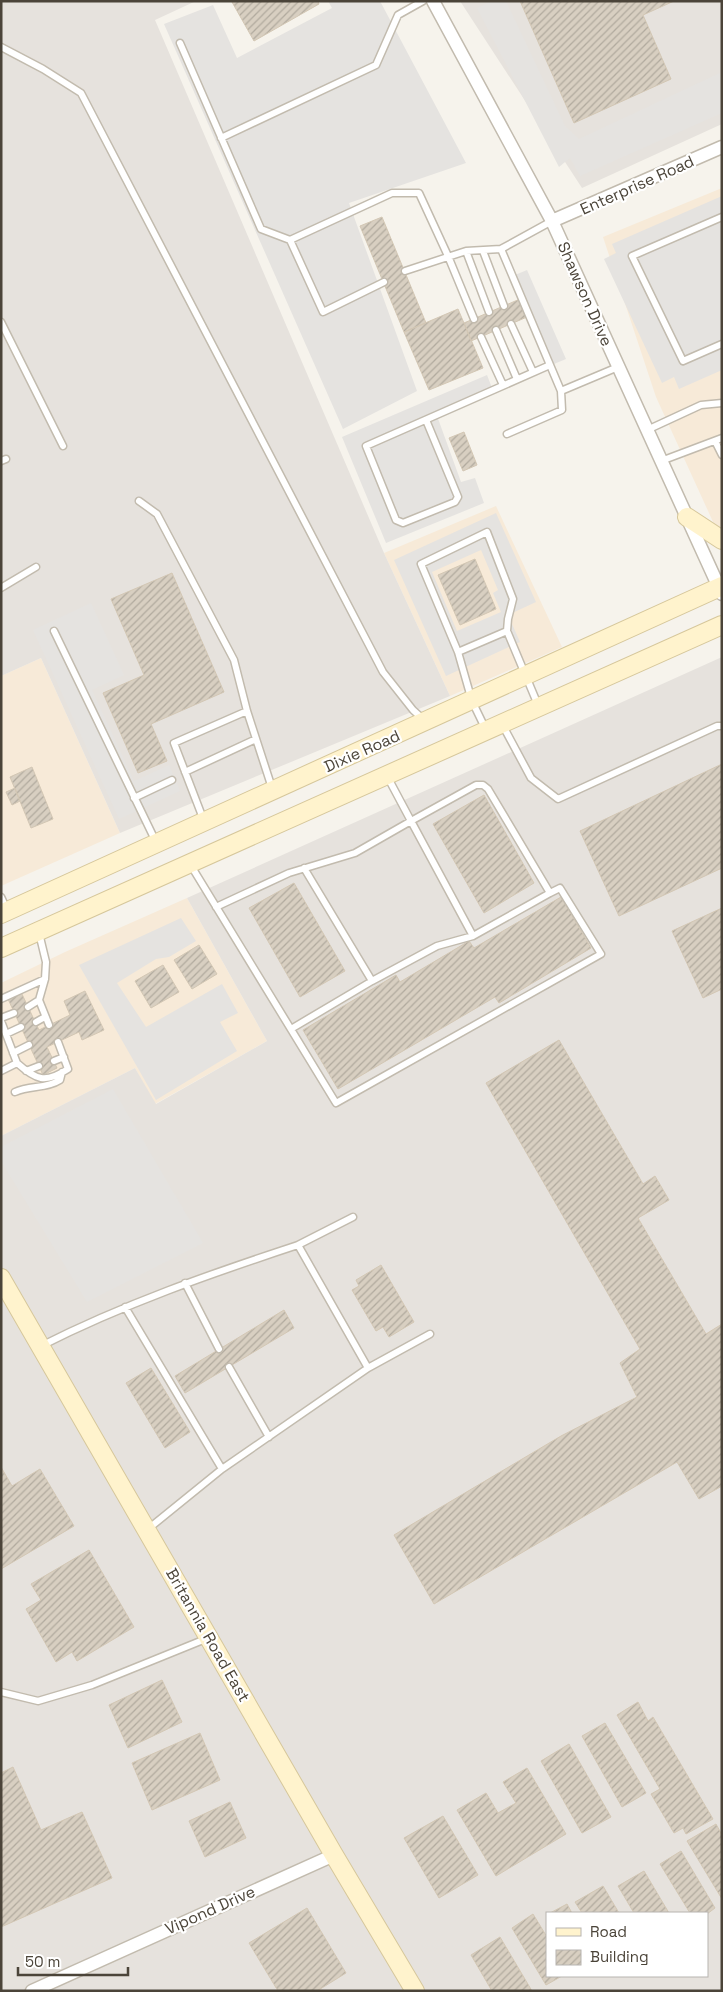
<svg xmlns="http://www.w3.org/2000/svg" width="723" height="1992" viewBox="0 0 723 1992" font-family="'Space Grotesk',sans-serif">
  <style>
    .commercial { fill: #f7ead8 }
    .industrial { fill: #e6e2dd; fill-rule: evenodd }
    .parking { fill: #e5e3e0; fill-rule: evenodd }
    .building { fill: url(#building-hatch); stroke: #d3c7b4 }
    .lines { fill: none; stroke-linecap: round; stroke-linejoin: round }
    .lane-casing { stroke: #c2bbae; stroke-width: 9 }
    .street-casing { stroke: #c2bbae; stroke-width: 15 }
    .secondary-casing { stroke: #d6c79b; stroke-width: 20 }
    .lane { stroke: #fff; stroke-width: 6 }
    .street { stroke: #fff; stroke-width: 12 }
    .secondary { stroke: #fff3cd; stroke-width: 18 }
    .labels { text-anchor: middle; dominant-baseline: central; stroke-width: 4.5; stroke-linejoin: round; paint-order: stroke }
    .street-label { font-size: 16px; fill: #4b4439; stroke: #fff }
  </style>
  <defs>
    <pattern id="building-hatch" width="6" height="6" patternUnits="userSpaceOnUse" patternTransform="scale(1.25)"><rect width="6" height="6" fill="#d8cfc1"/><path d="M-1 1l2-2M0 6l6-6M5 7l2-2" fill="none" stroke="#b1aa9e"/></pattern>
  </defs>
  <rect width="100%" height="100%" fill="#f6f3ec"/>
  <path class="commercial" d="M722,188V529L714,524L656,397L603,237Z
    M496,506L562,647L450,696L384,553Z
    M41,658L120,833L1,886V676Z
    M187,898L267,1041L155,1104L135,1068L1,1136V983L65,952Z"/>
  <path class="industrial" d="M1,1H196L155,20L384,553L450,696L120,833L41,658L1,676Z
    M460,1H722V124L582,188Z
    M722,657V1991H1V1136L135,1068L156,1104L267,1041L187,898ZM547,1913H707V1976H547Z"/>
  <path class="parking" d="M328,1H380L466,163L349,203L417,391L343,429L164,24L213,5L237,58L332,8Z
    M492,1H506L565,126L579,139L722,72V113L580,176L570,158L559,167L477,8Z
    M722,196V370L679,389L674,377L662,383L604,259L616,253L612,244Z
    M527,270L566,359L554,364L515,275Z
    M487,375L492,388L436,413L461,482L475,478L484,503L386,543L342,437Z
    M496,513L536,602L508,615L520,642L446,676L394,560ZM481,550L498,590L493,593L501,612L457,631L432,572Z
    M91,603L124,675L92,690L134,781L169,765L180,791L119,819L33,630Z
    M181,918L196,941L169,957L156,959L117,983L146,1027L222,984L238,1013L220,1022L237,1051L156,1100L79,965Z
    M113,1089L203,1243L87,1302L1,1161V1147Z"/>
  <path class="building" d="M234,1H318L319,4L254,41L232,2Z
    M520,1H674L643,15L671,79L574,123Z
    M382,217L426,323L404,332L360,226Z
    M520,299L527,317L471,341L464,323Z
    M458,309L483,368L429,390L404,332Z
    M464,432L477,465L463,471L449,438Z
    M475,559L496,609L460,625L438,575Z
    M172,573L224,692L151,724L167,761L138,773L103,693L144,675L111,599Z
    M722,764V868L619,916L580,831Z
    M32,767L53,819L31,828L10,777Z
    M15,788L20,801L12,805L6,792Z
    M484,795L534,883L484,913L433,824Z
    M294,883L345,971L300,997L249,908Z
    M561,897L591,948L499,1003L495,997L338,1089L303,1030L396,975L400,982L469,941L474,948Z
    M722,908V989L703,998L672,931Z
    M199,945L217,974L192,989L174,960Z
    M163,965L179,992L151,1008L135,981Z
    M85,991L104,1030L82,1040L79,1032L47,1047L57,1068L43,1075L8,999L21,992L39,1030L70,1015L64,1001Z
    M559,1040L643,1184L655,1176L669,1200L638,1218L706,1334L722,1324V1486L699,1499L677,1462L434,1604L394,1535L561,1436L637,1397L620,1363L640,1349L486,1083Z
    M381,1265L414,1322L389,1337L383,1327L376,1331L352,1290L359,1286L356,1280Z
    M284,1310L294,1328L185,1393L175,1376Z
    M151,1368L190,1432L165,1448L126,1383Z
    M1,1467L12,1486L40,1469L74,1526L1,1569Z
    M89,1550L134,1627L77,1661L72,1652L56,1662L26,1609L41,1600L31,1584Z
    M162,1680L182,1722L128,1748L109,1705Z
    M638,1702L648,1721L653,1717L713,1819L686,1834L683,1828L674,1833L651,1794L660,1789L617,1715Z
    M605,1723L646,1793L622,1807L582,1736Z
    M200,1733L220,1780L152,1810L132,1763Z
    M569,1744L611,1817L582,1833L541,1761Z
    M13,1767L41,1830L82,1812L112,1878L1,1927V1773Z
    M527,1768L566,1834L496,1876L457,1810L486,1793L498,1813L516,1803L503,1782Z
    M230,1802L246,1838L205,1857L189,1821Z
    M443,1816L478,1875L439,1898L404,1838Z
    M716,1824L722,1835V1899L687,1841Z
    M681,1851L715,1908L707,1914L690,1913L660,1864Z
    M644,1871L669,1913H634L618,1886Z
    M603,1886L619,1913H582L575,1902Z
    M567,1904L572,1913H550Z
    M307,1908L346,1973L317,1991H278L249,1943Z
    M533,1914L547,1937V1976H562L546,1985L512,1928Z
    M500,1937L532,1991H492L471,1955Z"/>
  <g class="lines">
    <g class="lane-casing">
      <path id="lane" d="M180,43L261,229L290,240
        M1,47L43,69L81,93L383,672L413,710L424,720
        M221,138L376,65L398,15L423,1
        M722,217L632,256L683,361L722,344
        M552,221L501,249L561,391L618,367
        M466,251L489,312
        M483,251L504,306
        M405,271L466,251L501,249
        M384,282L323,312L290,240L392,193H419L448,256L474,319
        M1,322L63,446
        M511,324L533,372
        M496,330L517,379
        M481,337L503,385
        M426,420L458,497L455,502L403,523L396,520L366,446L550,365
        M647,430L701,405L722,403
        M507,434L562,410L561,391
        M715,441L722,455
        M1,461L6,459
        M661,461L722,438
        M139,501L157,514L234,660L247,711L272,788
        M1,588L36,567
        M54,631L156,842
        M458,652L421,564L487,532L513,599L508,619L507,631
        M502,724L531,778L558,799L717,726H722
        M486,730L472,701L458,652L507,631L538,705
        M185,772L256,739
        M134,798L172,780
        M204,821L174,743L247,711
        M190,864L336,1103L601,954L560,888L550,893L488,789L483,785H476L411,821L387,776
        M304,868L372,981
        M1,897L7,910
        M216,907L289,873L355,853L411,821L473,936
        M39,933L46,962L45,979L39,1000L49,1025
        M1,999L45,979
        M28,1007L39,1000
        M1,1018L14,1013
        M1,1021L17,1063L1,1071
        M36,1022L45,1017
        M291,1029L372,981L437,946L473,936L550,893
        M6,1034L21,1027
        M13,1053L29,1045
        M54,1061L64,1057
        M17,1063C36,1080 45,1084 68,1069L58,1042
        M26,1071L39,1066
        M15,1092C30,1085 46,1089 60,1080L62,1072
        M353,1217L298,1245L368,1368
        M185,1283L219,1349
        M125,1307L222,1469L148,1529
        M41,1346C124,1304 210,1274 298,1245
        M229,1367L269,1437
        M222,1469L368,1368L430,1334
        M1,1692L38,1701L92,1685L208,1638"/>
    </g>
    <g class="street-casing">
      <path id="street" d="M433,1L552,221L722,594
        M552,221L722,147
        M32,1991L334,1855"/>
    </g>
    <g class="secondary-casing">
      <path id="secondary" d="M687,517L722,540
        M1,914L722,586
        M1,948L722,625
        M1,1278L334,1855L415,1991"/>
    </g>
    <use href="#lane" class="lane"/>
    <use href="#street" class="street"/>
    <use href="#secondary" class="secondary"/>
  </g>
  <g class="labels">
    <g class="street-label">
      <text transform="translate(637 185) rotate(-24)">Enterprise Road</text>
      <text transform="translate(585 294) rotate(66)">Shawson Drive</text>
      <text transform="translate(362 751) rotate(-24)">Dixie Road</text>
      <text transform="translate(208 1635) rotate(60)">Britannia Road East</text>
      <text transform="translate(210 1910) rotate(-24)">Vipond Drive</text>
    </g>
  </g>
  <rect width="723" height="1992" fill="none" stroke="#4b4439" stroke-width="5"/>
  <rect x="546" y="1912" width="162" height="65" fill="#ffffff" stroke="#b7b4b0"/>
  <rect x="556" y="1928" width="25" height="8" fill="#fff3cd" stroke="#b7b4b0"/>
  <text x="590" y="1937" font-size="15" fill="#4b4439">Road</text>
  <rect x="556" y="1950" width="25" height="15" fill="url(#building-hatch)" stroke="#b7b4b0"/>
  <text x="590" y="1962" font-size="15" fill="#4b4439">Building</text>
  <path d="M18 1967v8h110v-8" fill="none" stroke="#4b4439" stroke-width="2.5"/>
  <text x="25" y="1967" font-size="15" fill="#4b4439" stroke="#ffffff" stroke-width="4" paint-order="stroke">50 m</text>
</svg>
